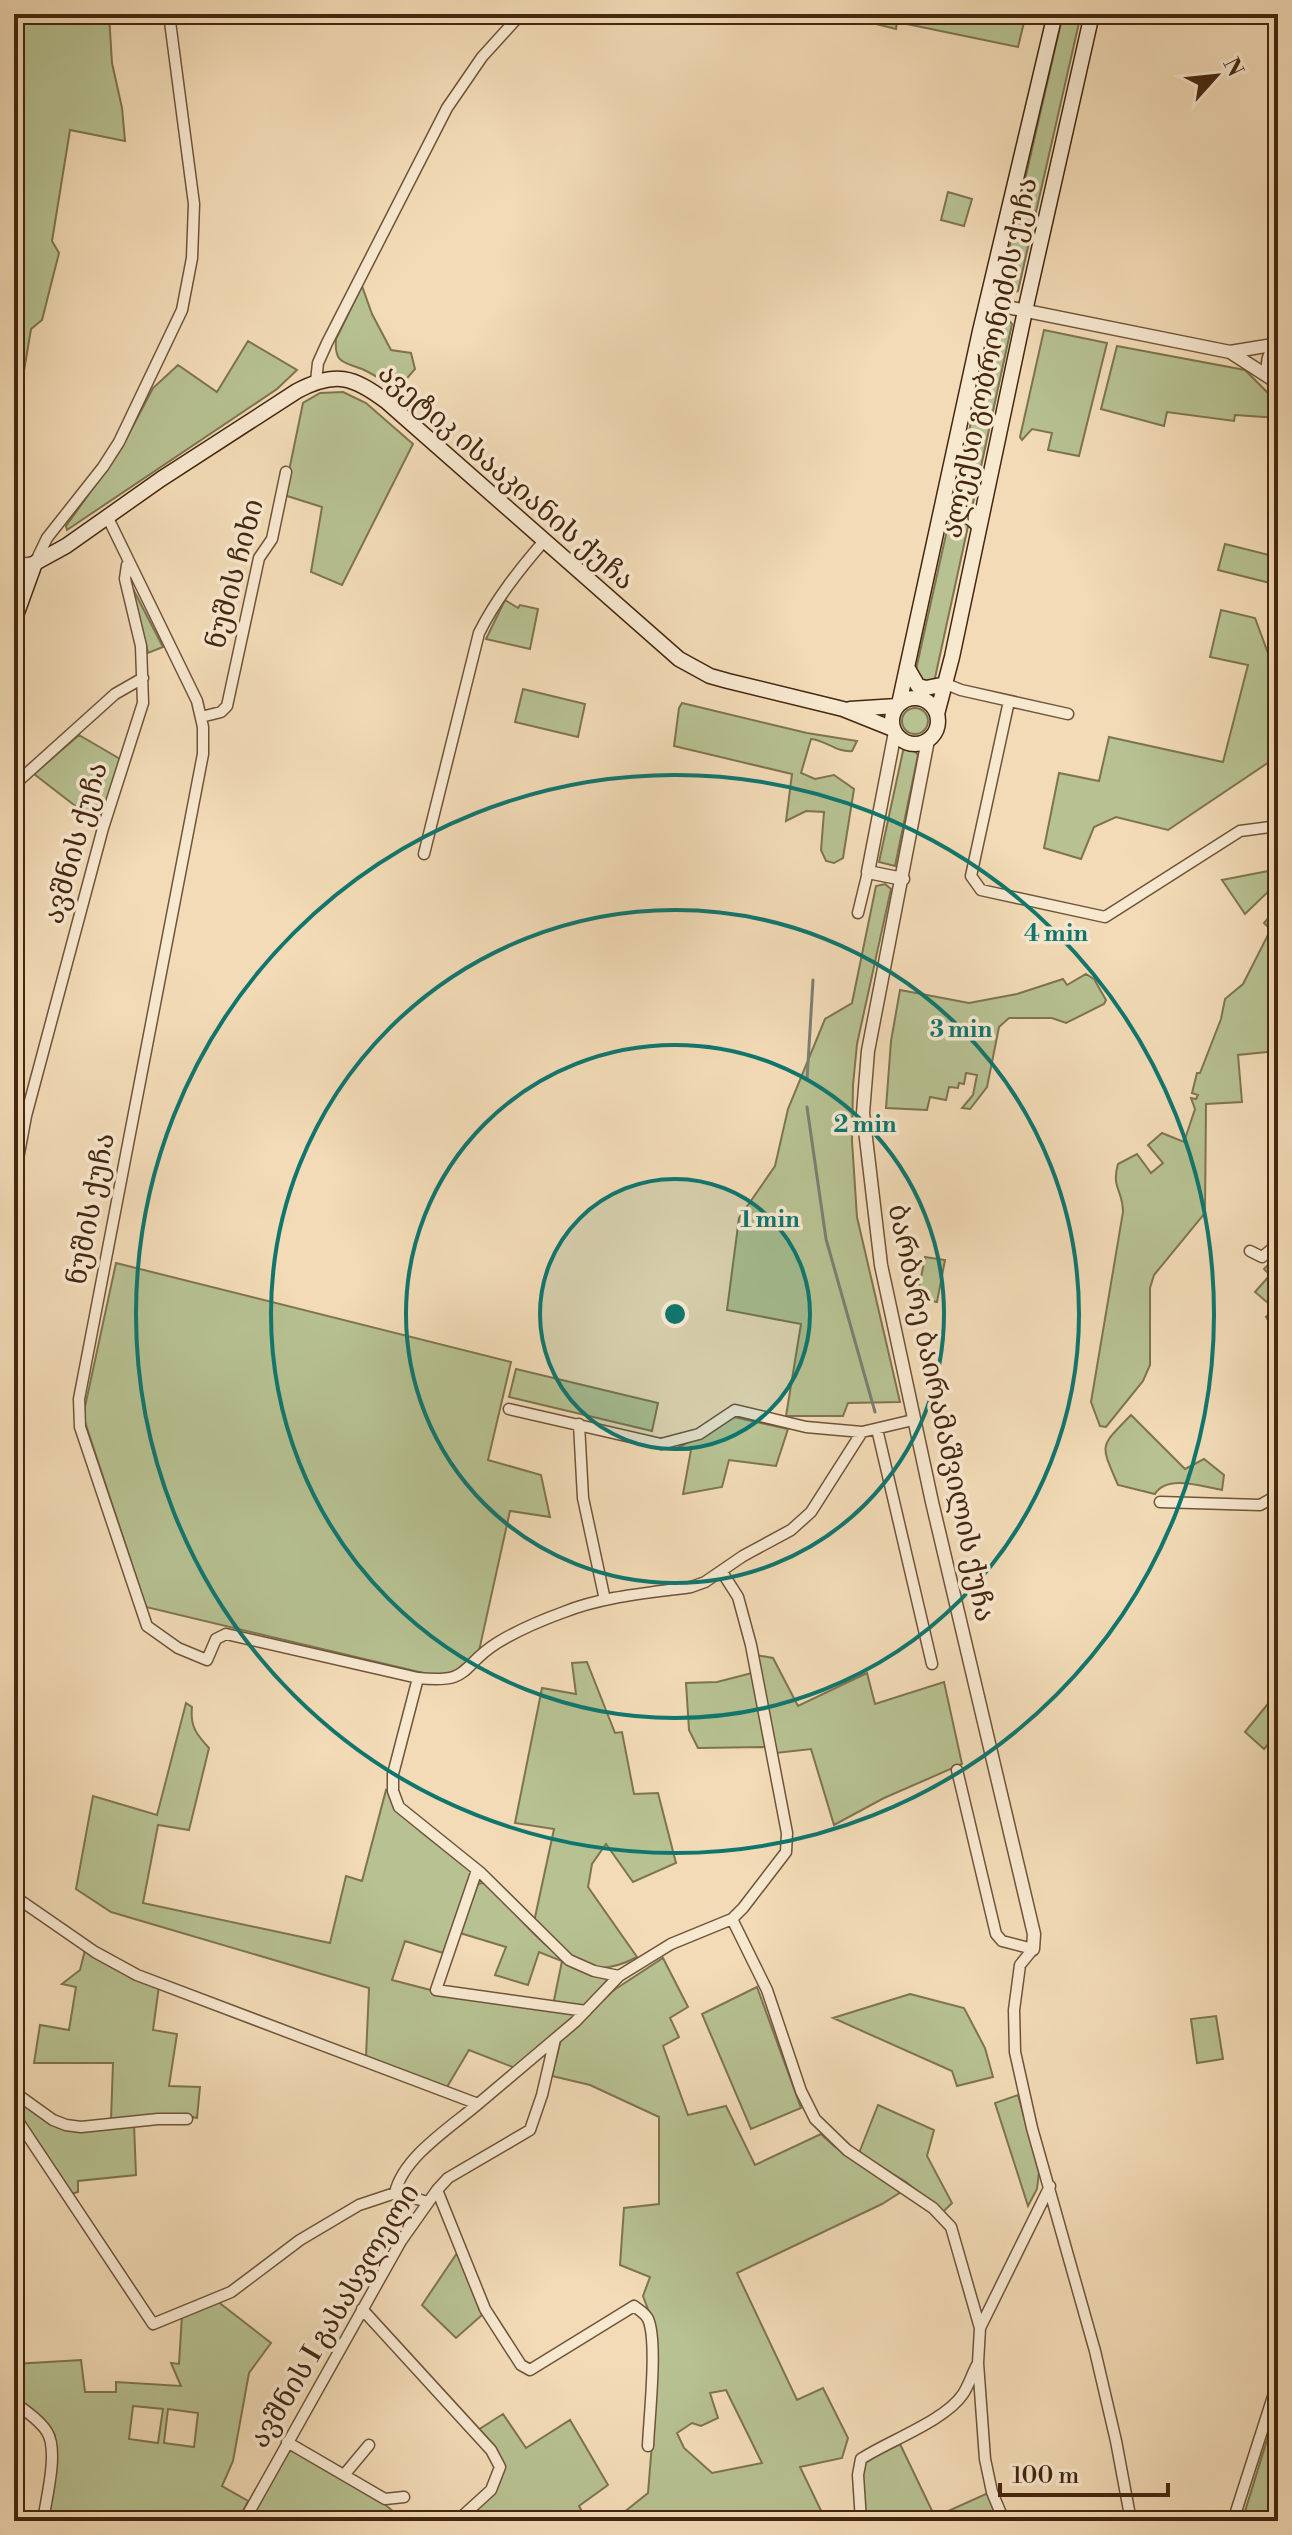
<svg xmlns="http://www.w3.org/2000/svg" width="1292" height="2535" viewBox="0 0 1292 2535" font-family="'Libre Bodoni','Noto Serif Georgian',serif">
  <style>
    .green { fill: #b7c191; stroke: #7e7450; stroke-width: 2; fill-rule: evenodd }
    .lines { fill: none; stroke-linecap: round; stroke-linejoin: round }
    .stream { stroke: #7b7f74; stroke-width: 3 }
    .minor-casing { stroke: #705439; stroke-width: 13 }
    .tertiary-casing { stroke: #705439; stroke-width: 15 }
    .secondary-casing { stroke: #45270f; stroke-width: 17 }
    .minor { stroke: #f7e8d0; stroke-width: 10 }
    .tertiary { stroke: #f7e8d0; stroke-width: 12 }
    .secondary { stroke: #f7e8d0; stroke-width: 14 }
    .ring { fill: none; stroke: #0f766e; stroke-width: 4 }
    .labels { text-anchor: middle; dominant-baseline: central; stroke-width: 7; stroke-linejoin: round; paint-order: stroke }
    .street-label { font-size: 28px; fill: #45270f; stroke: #f7e8d0 }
    .centre { fill: #0f766e; stroke: #f7e8d0; stroke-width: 4 }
    .ring-label { font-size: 24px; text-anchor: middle; font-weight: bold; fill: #0f766e; stroke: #f7e8d0; stroke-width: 7; stroke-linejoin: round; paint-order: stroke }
  </style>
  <rect width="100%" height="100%" fill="#f2dbb6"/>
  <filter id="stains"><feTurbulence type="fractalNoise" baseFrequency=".0025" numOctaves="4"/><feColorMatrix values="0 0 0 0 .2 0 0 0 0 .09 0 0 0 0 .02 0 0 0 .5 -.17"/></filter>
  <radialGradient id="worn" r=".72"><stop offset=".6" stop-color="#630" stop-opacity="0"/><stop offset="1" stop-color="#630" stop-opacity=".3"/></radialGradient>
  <path class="green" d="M14,14H109L112,63L122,108L125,141L70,130L52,241L59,253L42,320L31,329L24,371L14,373Z
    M836,14H1026L1018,47L897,22L896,29Z
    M1063,14H1081L1018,291L1007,296L1001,284Z
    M948,192L972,199L964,226L941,220Z
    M362,286L372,314L391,350L411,353L415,369L397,390C386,383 374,374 362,369C344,362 334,364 336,339Z
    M999,317L1008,319L1012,324L935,678L929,683L922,684L915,674L993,323Z
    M1044,330L1107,343L1079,456L1048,450L1052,433L1032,429L1022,440L1020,437Z
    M248,341L297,370L277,389L67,530L66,526L121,449L153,388L178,365L217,392Z
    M1117,346L1245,370L1271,396L1278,398V418L1235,415L1234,421L1167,412L1164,426L1101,409Z
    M343,392L366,403L413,444L342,585L311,572L322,507L284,495L303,403L320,393Z
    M1225,544L1277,557L1270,583L1218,570Z
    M131,585L163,647L148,653Z
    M505,600L518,608L520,605L538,609L530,649L486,639Z
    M1221,610L1255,618L1278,680V756L1168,830L1116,817L1094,827L1081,859L1044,848L1059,773L1099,781L1109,737L1223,762L1248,665L1210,657Z
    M523,689L585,704L578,737L515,722Z
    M682,703L807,733L857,741L852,751C838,753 825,740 811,739L801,773L815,779L834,775L854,789L843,858L834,863L826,861L821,850L824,812L806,811L786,821L792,774L674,746L679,708Z
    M902 721a13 13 0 1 1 26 0a13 13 0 1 1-26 0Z
    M79,735L120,759L100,825L34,774Z
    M908,748L913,749L918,755L895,866L879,862L903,751Z
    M1278,837V891L1273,887L1245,914L1222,880L1278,869Z
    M885,884L891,889L857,1044L853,1085L852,1141L857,1217L900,1402L848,1403L843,1416H786L801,1324L727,1310L739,1218L775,1166L788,1109L825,1019L852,1003L876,886Z
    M1278,907V1051L1238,1055L1242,1102L1206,1104L1205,1213L1154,1275L1150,1288V1365L1143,1381L1106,1427L1100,1426L1091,1402L1123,1212C1123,1190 1111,1188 1118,1164L1137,1154L1151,1173L1163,1163L1148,1145L1162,1133L1184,1142L1195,1109L1191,1098L1196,1099L1198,1095L1192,1093L1197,1073H1200L1221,1019L1225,999L1243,984L1269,933L1270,929L1264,923Z
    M1086,974L1094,979L1106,1000L1104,1004L1066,1023L1052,1018H1009L999,1027L987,1087L970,1109L962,1108L973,1095L977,1075L966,1073L964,1084L959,1083L958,1088L949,1087L946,1100L930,1097L927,1110L886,1108L891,1041L900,990L969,1003L1017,994L1063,979L1067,985Z
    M1278,1255V1335L1266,1317L1275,1309L1255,1292L1270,1275L1264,1269Z
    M925,1257L945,1260L937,1302L917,1298Z
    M116,1263L511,1362L488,1460L541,1475L550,1517L510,1511L479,1651L453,1673L440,1677L146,1607L83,1416Z
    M516,1369L658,1403L652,1431L509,1397Z
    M1131,1415L1185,1469L1204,1459L1224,1475L1222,1490C1203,1487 1167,1474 1155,1494L1118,1485C1100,1443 1099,1448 1131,1415Z
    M734,1417L788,1429L776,1466L729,1460L722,1487L683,1494L691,1450H674Z
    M756,1655L773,1658L798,1706L867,1673L875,1704L944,1682L962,1764L884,1798L834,1825L811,1749L776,1753Z
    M587,1662L615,1733L622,1732L634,1794L658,1793L676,1863L633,1882L606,1844L592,1864L588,1887L637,1957C586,1984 570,1956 534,1922L554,1829L515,1823L542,1688L576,1694L572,1663Z
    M752,1673L766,1747L698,1748L689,1730L686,1683L717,1682Z
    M1271,1700L1278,1706V1733L1264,1749L1245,1732Z
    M186,1703L192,1707C190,1726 196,1734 209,1748L189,1830L158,1825L143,1903L330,1943L346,1876L362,1881L386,1790C396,1797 399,1811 408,1820C427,1839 451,1854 473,1871L443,1953L405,1941L392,1980L450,1995L578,2014L515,2068L469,2050L447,2087L366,2057L369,1988L111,1912L76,1889L93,1796L157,1815Z
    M486,1882C521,1918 556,1969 608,1979L585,2007L553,2005L562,1961L539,1952L528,1985L495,1975L506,1947L460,1933L478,1884Z
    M85,1950L159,1986L153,2030L177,2034L169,2086L200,2087L197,2118L188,2116L111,2120L113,2063H34L40,2025L69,2030L76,1987L62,1984L80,1970Z
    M663,1958L688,2007L670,2018L679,2037L663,2046L688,2115L726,2106L755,2165L821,2134L834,2146L901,2192L882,2204L737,2273L797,2400L823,2388L848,2438L842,2458L800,2467L826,2521H613L648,2493L654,2418L650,2315L643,2296L650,2277L620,2265L624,2208L659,2204V2117L590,2085L552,2076L561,2039L614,1990ZM726,2390L762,2463L712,2473L684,2448L677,2433L692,2423L701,2426L718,2418L710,2393Z
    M757,1987L801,2108L751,2129L702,2014Z
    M910,1994L964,2008L985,2048L993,2077L957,2086L952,2071L833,2018Z
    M1216,2016L1223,2059L1197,2063L1191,2019Z
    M1018,2095L1039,2172L1037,2189L1028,2206L995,2103Z
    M14,2096L51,2122L134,2124L136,2175L78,2181V2192L71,2194L14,2108Z
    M878,2105L934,2130L927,2156L952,2203L943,2212L906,2182L859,2153Z
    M457,2253L482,2315L456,2338L422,2305Z
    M217,2301L271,2343L249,2373L233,2461L222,2486L248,2501L239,2521H49L55,2436L50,2428L14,2399V2364L81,2360L85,2392H116V2382L181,2386L171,2363L179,2364L182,2315ZM133,2406L163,2409L158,2443L129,2439ZM168,2409L198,2413L194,2447L164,2443Z
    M1278,2404V2521H1242Z
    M503,2414L526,2448L570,2420L608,2485L579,2506L587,2521H463L505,2467L497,2450L478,2430Z
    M900,2444L935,2517L988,2493L998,2521H865L862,2474L867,2460Z
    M289,2447L383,2503L405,2521H247Z"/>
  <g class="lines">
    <path class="stream" d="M807,1080L813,980
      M807,1107L826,1239L875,1412"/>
    <g class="minor-casing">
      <path id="minor" d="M316,381L318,363L327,343L447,108L482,57L521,14
        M107,516L197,701L203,727V754L79,1399L80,1427L147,1626L178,1648L207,1660L216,1639L226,1634L418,1678C472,1684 460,1666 497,1643C518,1630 542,1620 564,1612C604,1596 649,1593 691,1587L705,1582L743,1556L791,1530L811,1512L862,1432
        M35,563L47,538L103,467L119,442L182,310L192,258L194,204L169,14
        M946,684L961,690L1068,714
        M1009,701L971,876L981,890L1105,917L1240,831L1278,826
        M201,717L221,712L227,706L259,558L272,539L286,472
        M14,785L115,694L143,678
        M424,854L479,633C496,599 519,570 544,541
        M858,913L868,872
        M14,1180L26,1116L103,828L143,703L141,646L125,579L127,565
        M1250,1251L1262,1257L1278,1244
        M509,1409L661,1444L699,1434L735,1410L806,1427L862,1432L913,1420
        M579,1424L583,1498L605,1600
        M877,1429L932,1664
        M1160,1502L1260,1505L1278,1495
        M418,1678L393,1774V1791L399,1807L481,1873L569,1960L594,1971L619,1976
        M957,1770L996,1934L1002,1941L1033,1949L1020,1965L1014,2010L1015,2052L1032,2128L1095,2351L1116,2441L1131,2521
        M477,1870L436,1990L586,2011
        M14,1896L95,1952L137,1975L478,2104L575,2022L619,1976L671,1944L732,1919L743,1908L786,1852L787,1833L751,1645L738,1597L722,1572
        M732,1919L767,1990L801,2091L815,2119L847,2150L933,2208L951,2227L980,2328L978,2363L985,2459L992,2492L1004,2521
        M14,2092L53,2120L66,2125L81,2127L158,2119H187
        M14,2115L153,2324L231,2292L300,2240L359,2205L395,2193L428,2202
        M437,2190L485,2309L521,2365L530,2370L634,2306C639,2310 645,2313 648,2319C658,2341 649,2418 648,2446
        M395,2193C403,2157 451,2127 478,2104
        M362,2309L491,2450L500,2467L491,2490L457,2521
        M980,2328L1050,2186
        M14,2402C25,2411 40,2420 47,2432C59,2451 46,2499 43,2521
        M287,2442L385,2499L404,2497
        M344,2475L369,2445
        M244,2521L401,2241L437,2190L448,2178L530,2130L542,2095L555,2039
        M861,2521L858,2475L861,2459C888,2441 945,2421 963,2394C969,2385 972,2374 977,2365
        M1233,2521L1278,2381"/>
    </g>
    <g class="tertiary-casing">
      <path id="tertiary" d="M987,303L1230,352L1278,344
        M1230,352L1278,383
        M1273,381C1266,368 1265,356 1278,346
        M14,566L35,563
        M895,732L868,872L903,879
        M928,740L868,1051L863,1113L881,1265L932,1502L1034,1934L1033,1949"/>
    </g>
    <g class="secondary-casing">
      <path id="secondary" d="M941,515C959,509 967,512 979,526
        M14,621L35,563L66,546L161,479L297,391C335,371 353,376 387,402L679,659L710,676L728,681L843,709L893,729
        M907,667L918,686L926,688L946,684
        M892 721a23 23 0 1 1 46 0a23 23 0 1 1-46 0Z
        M899,704L980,331L1055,14
        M850,709L897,706
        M937,714L952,657L1025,311L1092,14"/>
    </g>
    <use href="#minor" class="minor"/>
    <use href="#tertiary" class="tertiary"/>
    <use href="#secondary" class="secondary"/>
  </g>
  <circle cx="675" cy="1314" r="135" fill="#0f766e" fill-opacity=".12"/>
  <g class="ring">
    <circle cx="675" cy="1314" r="135"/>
    <circle cx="675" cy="1314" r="269"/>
    <circle cx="675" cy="1314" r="404"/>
    <circle cx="675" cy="1314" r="539"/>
  </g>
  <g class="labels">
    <g class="street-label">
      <text transform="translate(990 358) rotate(-78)">ალექსი გობრონიძის ქუჩა</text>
      <text transform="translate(506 477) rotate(41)">ავეტიკ ისააკიანის ქუჩა</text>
      <text transform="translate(235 574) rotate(-75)">ნუშის ჩიხი</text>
      <text transform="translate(76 843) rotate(-74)">ავშნის ქუჩა</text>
      <text transform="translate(91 1209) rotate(-79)">ნუშის ქუჩა</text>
      <text transform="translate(941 1413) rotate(78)">ბარბარე ბაირამაშვილის ქუჩა</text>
      <text transform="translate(335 2316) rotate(-59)">ავშნის I გასასვლელი</text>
    </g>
  </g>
  <circle cx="675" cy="1314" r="12" class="centre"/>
  <g class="ring-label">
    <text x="1056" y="941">4 min</text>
    <text x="961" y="1037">3 min</text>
    <text x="865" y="1132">2 min</text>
    <text x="770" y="1227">1 min</text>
  </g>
  <rect width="1292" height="2535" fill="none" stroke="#f2dbb6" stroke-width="48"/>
  <rect x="16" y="16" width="1260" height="2503" fill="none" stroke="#45270f" stroke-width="4"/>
  <rect x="24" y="24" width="1244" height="2487" fill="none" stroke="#45270f" stroke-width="2"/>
  <g transform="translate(1216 76) rotate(63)" stroke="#f7e8d0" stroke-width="6" paint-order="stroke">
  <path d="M0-6L14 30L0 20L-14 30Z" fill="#45270f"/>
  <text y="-12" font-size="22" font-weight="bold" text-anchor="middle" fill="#45270f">N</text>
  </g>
  <path d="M1000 2483v12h168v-12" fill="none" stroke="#45270f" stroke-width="4"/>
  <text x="1012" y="2483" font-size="24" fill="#45270f" stroke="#f7e8d0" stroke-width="6" paint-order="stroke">100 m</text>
  <rect width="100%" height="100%" filter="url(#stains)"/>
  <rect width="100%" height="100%" fill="url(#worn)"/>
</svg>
